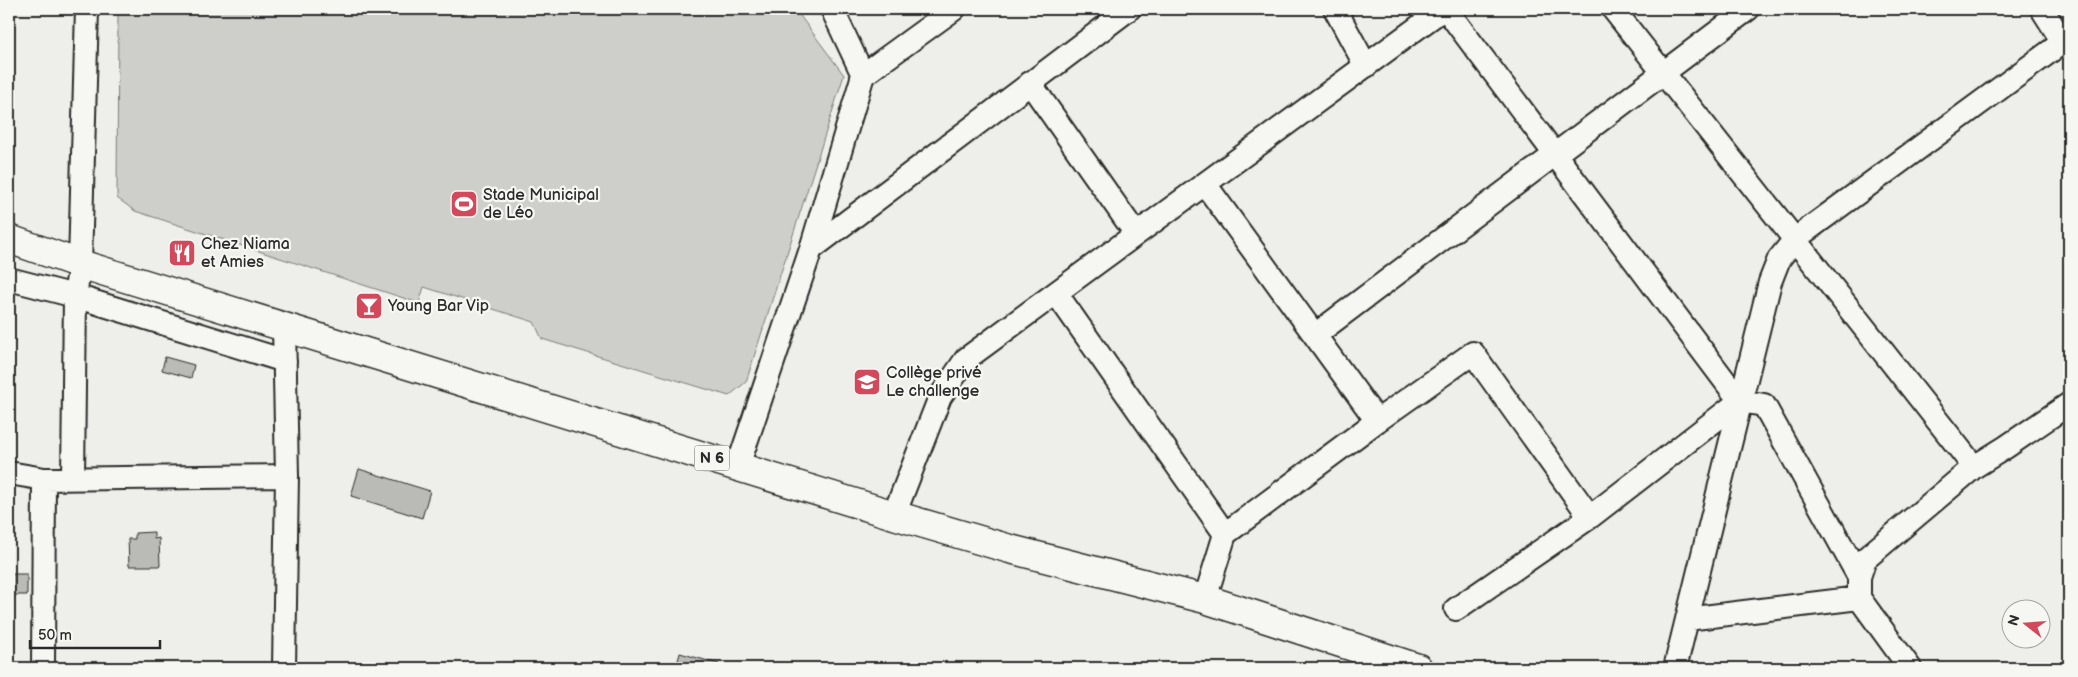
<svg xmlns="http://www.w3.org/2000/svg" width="2078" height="677" viewBox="0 0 2078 677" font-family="'Balsamiq Sans',sans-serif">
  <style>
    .green { fill: #cececa; stroke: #7c7c7a }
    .building { fill: #babab7; stroke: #2b2b2b }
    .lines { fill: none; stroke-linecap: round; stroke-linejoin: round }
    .minor-casing { stroke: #2b2b2b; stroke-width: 26 }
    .major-casing { stroke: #2b2b2b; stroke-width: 31 }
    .minor { stroke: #f6f6f2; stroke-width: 22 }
    .major { stroke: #f6f6f2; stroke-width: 28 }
    .labels { text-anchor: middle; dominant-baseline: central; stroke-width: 4.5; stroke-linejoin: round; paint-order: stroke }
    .shield { fill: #f6f6f2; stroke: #686867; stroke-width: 1 }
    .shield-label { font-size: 15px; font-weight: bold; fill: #2b2b2b }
    .poi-label { font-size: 16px; fill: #2b2b2b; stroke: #f6f6f2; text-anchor: start }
  </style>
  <rect width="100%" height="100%" fill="#eeeeea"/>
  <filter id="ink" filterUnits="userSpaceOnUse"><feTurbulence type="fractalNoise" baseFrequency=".02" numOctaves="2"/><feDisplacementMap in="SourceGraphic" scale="10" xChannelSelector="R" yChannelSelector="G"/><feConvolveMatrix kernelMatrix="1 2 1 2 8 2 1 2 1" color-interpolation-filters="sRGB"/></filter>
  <g filter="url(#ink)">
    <path class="green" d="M118,9H795L844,75L746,382L729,396L542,339L534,322L424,287L419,303L135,211L117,198Z"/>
    <path class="building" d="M165,357L194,365L191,378L162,370Z
      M359,469L430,491L422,518L351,496Z
      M154,532V539L159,538L160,566H129L128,539H135V533Z
      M9,574H27V595H9Z
      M680,653L719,664L718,668H676Z"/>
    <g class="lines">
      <g class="minor-casing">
        <path id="minor" d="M832,9L863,75
          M1335,9L1366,66
          M1446,9L1740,401L1764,405L1859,577
          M1613,9L1974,467
          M2042,9L2063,42L2069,45
          M1030,83L1136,234
          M1205,184L1377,421
          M811,249L1129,9
          M9,279L75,296L285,361
          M1056,293L1225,534
          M284,326L287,476L284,668
          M1315,335L1748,9
          M738,466L811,249L863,75L954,9
          M9,473L44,479L287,476
          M73,478L75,296L80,264L87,9
          M894,515L940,397L966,359L1443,9
          M1205,599L1225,534L1377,421L1473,353L1590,517
          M1456,609L1590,517L1740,401
          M1687,619L1859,598
          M43,668L44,479
          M1675,668L1770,282L1779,259L1795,239L2063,42
          M1910,668L1859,598V577L1865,559L1974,467L2006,447L2069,404"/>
      </g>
      <g class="major-casing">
        <path id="major" d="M9,239L80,264L894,515L1010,549L1205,599L1418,668"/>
      </g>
      <use href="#minor" class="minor"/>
      <use href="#major" class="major"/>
    </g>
  </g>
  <defs>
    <g id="stadium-square" transform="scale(1.4375)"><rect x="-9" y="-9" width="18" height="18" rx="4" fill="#d1495b" stroke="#f6f6f2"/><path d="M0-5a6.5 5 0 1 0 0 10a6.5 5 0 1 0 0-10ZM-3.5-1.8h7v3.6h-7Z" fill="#fff"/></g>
    <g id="restaurant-square" transform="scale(1.4375)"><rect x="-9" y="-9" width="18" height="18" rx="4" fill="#d1495b" stroke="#f6f6f2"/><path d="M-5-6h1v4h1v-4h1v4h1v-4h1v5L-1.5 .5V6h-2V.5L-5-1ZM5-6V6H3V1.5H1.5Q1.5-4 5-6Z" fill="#fff"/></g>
    <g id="bar-square" transform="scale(1.4375)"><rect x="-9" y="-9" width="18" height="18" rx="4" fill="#d1495b" stroke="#f6f6f2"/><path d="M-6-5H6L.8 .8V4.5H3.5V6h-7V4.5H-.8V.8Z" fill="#fff"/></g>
    <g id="school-square" transform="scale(1.4375)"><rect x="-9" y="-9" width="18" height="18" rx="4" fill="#d1495b" stroke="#f6f6f2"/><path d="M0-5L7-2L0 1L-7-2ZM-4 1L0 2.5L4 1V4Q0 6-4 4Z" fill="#fff"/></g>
  </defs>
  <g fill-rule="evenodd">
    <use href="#stadium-square" x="464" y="204"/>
    <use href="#restaurant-square" x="182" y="253"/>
    <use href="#bar-square" x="369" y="306"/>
    <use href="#school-square" x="867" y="382"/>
  </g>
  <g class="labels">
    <rect class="shield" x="694.5" y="445.5" width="35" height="25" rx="4"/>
    <g class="shield-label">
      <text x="712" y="458">N 6</text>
    </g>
    <g class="poi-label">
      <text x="483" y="195">Stade Municipal<tspan x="483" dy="18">de Léo</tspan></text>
      <text x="201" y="244">Chez Niama<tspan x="201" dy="18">et Amies</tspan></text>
      <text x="388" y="306">Young Bar Vip</text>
      <text x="886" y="373">Collège privé<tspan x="886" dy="18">Le challenge</tspan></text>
    </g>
  </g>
  <rect width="2078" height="677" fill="none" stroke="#f6f6f2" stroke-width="30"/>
  <rect x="15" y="15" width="2048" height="647" fill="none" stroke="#2b2b2b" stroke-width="2" filter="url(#ink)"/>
  <g transform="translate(2026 624) rotate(287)"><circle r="24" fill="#f6f6f2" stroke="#a5a5a2"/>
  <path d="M0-4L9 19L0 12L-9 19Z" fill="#d1495b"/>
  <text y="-8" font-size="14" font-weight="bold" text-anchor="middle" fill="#2b2b2b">N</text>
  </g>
  <path d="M30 640v8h130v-8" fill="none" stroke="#2b2b2b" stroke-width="2.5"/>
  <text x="38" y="640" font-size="15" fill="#2b2b2b" stroke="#f6f6f2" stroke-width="4" paint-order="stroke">50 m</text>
</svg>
